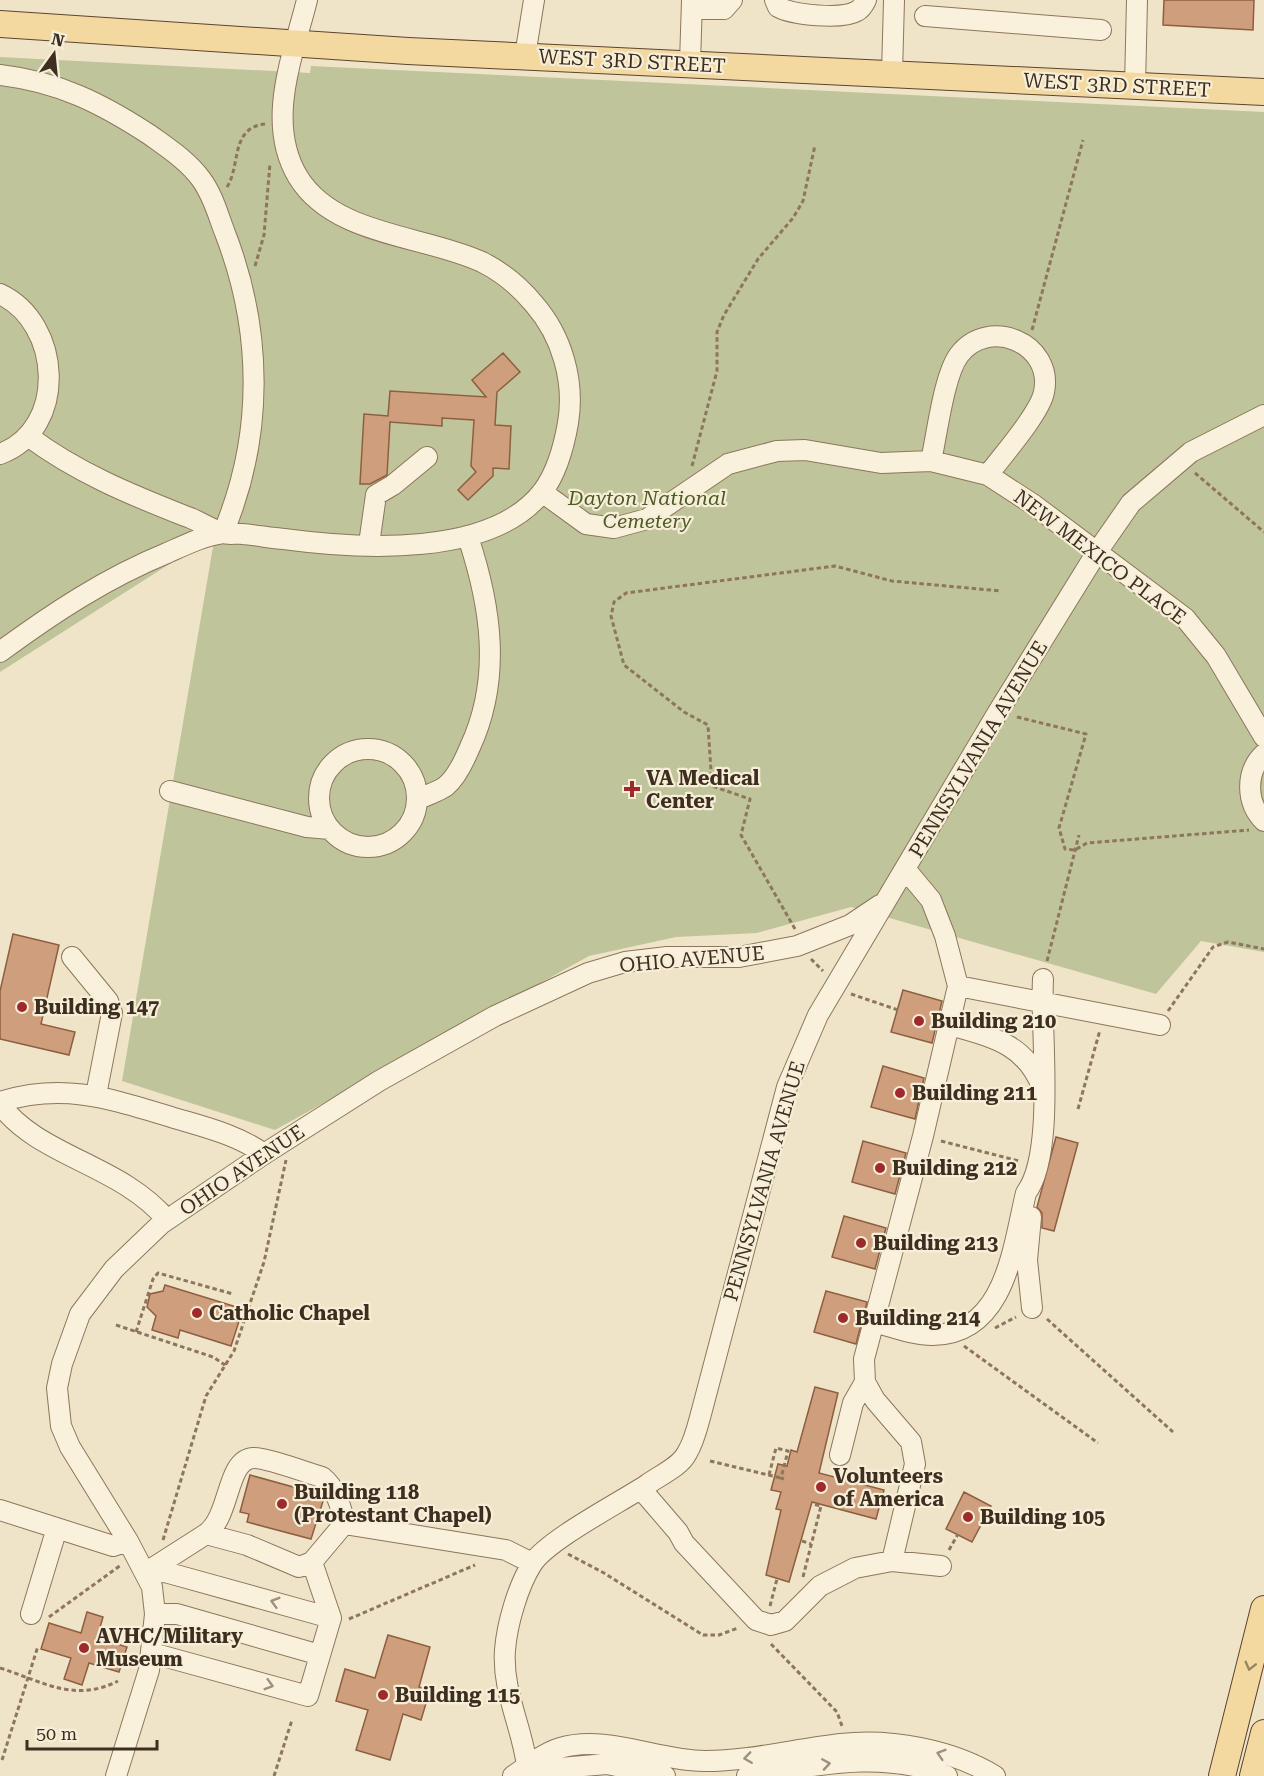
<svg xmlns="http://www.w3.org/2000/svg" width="1264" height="1776" viewBox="0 0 1264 1776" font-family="'Roboto Serif',serif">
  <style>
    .cemetery { fill: #bfc49a }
    .building { fill: #cf9f7d; stroke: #8d5f41; stroke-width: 1.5 }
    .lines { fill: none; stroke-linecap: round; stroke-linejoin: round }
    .minor-casing { stroke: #8d765c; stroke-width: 22 }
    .major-casing { stroke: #5b4430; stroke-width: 28 }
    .path { stroke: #8d765c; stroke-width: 3; stroke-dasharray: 4.5 3; stroke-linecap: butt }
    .minor { stroke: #faf1dc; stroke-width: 20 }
    .major { stroke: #f3d9a0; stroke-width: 26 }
    .oneway { stroke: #9c907e }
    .oneway2 { stroke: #988460 }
    .poi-dot { fill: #9e2a2b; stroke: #f7eed8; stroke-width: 2 }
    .labels { text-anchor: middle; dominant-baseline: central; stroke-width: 4.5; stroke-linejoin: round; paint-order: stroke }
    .street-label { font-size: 20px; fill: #3d2e20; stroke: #f7eed8 }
    .park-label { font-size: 20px; font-style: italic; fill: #4d5a26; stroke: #f7eed8 }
    .poi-label { font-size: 20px; font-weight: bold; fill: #3d2e20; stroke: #f7eed8; text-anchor: start }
  </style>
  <rect width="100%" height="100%" fill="#f0e4c8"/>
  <path class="cemetery" d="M0,57L310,73L311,66L1264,112V952L1201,941L1156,994L851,907L757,933L676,937L589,956L275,1130L122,1081L215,535L0,672Z"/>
  <path class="building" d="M1164,0H1254L1253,30L1163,25Z
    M503,353L520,372L497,392L495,425L511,426L509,469L493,468V476L468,500L458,490L476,472L471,466L474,420L442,418V426L390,422L387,475L370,484H360L364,414L388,416L390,391L486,397L472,380Z
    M13,934L59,945L41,1024L75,1032L69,1055L0,1039V991Z
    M903,990L942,1001L932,1043L891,1032Z
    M883,1066L924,1078L915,1119L871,1107Z
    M1056,1137L1078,1143L1054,1231L1042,1228V1213L1037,1207Z
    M863,1141L906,1153L895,1194L852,1182Z
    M844,1216L886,1228L875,1269L832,1257Z
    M165,1285L243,1309L231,1346L180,1330L178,1338L152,1330L156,1316L147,1307L150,1294L163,1291Z
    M826,1291L867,1302L856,1344L814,1332Z
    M815,1387L838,1393L819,1473L884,1490L876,1519L812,1502L789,1582L766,1575L781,1510L776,1509L781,1492L771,1490L778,1464L787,1466L791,1450L797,1452Z
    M250,1475L322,1495L324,1498L311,1539L247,1522L249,1514L240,1512Z
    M964,1492L991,1506L972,1542L946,1529Z
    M87,1612L103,1617L97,1638L127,1647L119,1672L89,1663L82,1685L64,1679L71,1658L41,1649L49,1623L81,1633Z
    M388,1635L430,1647L419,1687L430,1690L421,1720L403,1714L390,1760L356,1750L368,1710L336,1701L345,1669L375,1678Z"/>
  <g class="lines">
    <g class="minor-casing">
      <path id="minor" d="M775,0L778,7C793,15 842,20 857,11C861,9 864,4 866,0
        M692,9H724L732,0
        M925,16L1101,30
        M525,56L534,0
        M690,63L692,0
        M892,74L894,0
        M0,75C59,82 101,103 150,135C168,148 188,161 201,179C213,195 218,215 225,233C263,331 264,436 223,533
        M1135,86L1137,0
        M0,294C62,323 68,429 0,454
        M28,436C76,472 129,494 185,516C198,520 211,530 224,533C229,535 236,533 242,534C256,535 270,538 284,539C358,549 492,558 543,491C557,472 564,446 568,423C575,381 562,336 534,304C520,287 502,272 482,262C424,235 334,236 298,177C265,122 293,56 307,0
        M931,461C937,434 944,375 959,355C988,316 1054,343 1044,392C1040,413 1002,456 988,475
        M542,492L586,524L614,528L647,519L728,464L777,451L805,450L881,463L931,461L988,475L1034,505L1185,618L1216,656L1264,737
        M369,544L376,495L393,485L427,457
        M0,652C53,613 106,578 167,553C185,545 203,536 223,533
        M319 798a49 49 0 1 1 98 0a49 49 0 1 1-98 0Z
        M1264,754C1245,772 1246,803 1264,821
        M170,791L307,827L330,829
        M417,800C426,795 438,792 446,786C457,777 465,759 470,747C502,678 491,606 468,537
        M72,957L108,1001L112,1013L96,1095
        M958,986L1160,1025
        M950,1025C991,1037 1025,1043 1042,1087
        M0,1102C64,1082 111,1099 171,1117C204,1127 236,1134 264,1154
        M0,1104C37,1156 122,1165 167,1220
        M1031,1217L1027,1260L1032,1308
        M874,1322C893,1327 913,1335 933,1335C1006,1334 1013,1246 1026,1193C1056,1153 1040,1031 1043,979
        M840,1455L853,1403L865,1382
        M641,1489L678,1532L684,1543L756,1620L771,1625L785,1621L820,1586L855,1568L892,1561L941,1566
        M0,1510L113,1546L128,1541
        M206,1534C231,1516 226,1460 253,1458C265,1457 308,1473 322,1477C335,1487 342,1507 344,1524
        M892,1561L915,1464L911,1442L875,1400L865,1382L864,1359L923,1136L958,986L945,936L931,900L906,870
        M145,1573L206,1534L247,1545L299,1567L312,1562L344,1524L506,1550L532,1563
        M145,1573L165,1572L331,1618
        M31,1614L57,1528
        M155,1614H177L320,1655
        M152,1653L308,1696L331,1618L312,1562
        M527,1766C522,1726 502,1692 505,1650C507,1624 518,1586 532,1564C547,1540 621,1502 648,1484C660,1475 680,1467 687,1453C695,1440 698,1424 702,1410L787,1087L818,1015L998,712L1097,552L1131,503L1191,452L1264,415
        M527,1766L560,1768L607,1764L665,1776
        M116,1776L149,1670L155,1614L152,1587L128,1541L70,1447L61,1426L57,1388L62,1364L80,1314L114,1269L161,1224L264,1154L379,1081L495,1016L588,973L625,962L667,957H739L797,946L850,925L880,905
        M513,1776C527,1766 544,1753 560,1748C606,1734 658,1761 705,1761C750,1761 796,1749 841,1744C890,1738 953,1750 995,1776
        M747,1776C814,1766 882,1749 947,1776"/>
    </g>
    <g class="major-casing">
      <path id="major" d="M0,24L408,51L1264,92
        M1222,1776L1264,1609
        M1253,1776L1264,1733"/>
    </g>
    <path class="path" d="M227,187C241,165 230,128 265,124
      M255,266L264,235L270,163
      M1032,330L1083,140
      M692,466L717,371V332L724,315L758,259L793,218L803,201L815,145
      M1195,473L1264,532
      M1017,717L1086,734L1059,828L1065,849L1075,850L1087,843L1249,830
      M795,929L741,835L750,799L712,786L708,725L684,712L624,665L611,616L614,602L626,593L835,566L892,581L1001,591
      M811,959L823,971
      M1047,961L1079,835
      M851,994L898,1010
      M1168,1011L1213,947L1228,942L1264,949
      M1078,1109L1100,1030
      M941,1141L1019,1161
      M1047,1319L1173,1432
      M116,1325L213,1357L225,1365
      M995,1328L1016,1317
      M136,1332L153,1279L158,1273L233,1294
      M964,1346L1098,1443
      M710,1461L781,1478
      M769,1475L776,1448L788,1451L781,1478L784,1479
      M163,1540L206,1396L234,1351L264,1262L286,1160
      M802,1541L811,1544
      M949,1550L958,1534
      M568,1554L604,1573L703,1635H719L738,1628
      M803,1577L821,1506L812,1504
      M770,1606L777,1579
      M49,1617L121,1565
      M349,1619L475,1565
      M771,1644L837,1712L842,1726
      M0,1668C44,1682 74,1703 118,1681
      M2,1760L38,1646
      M274,1776L292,1720"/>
    <use href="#minor" class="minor"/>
    <use href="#major" class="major"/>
  </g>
  <defs><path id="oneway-chevron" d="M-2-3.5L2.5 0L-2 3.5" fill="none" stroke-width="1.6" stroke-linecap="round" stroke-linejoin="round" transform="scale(1.5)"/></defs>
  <g class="oneway">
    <use href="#oneway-chevron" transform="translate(275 1602) rotate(-164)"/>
    <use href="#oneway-chevron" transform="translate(269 1685) rotate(16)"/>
    <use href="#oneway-chevron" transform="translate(941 1754) rotate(-163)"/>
    <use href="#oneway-chevron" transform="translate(748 1758) rotate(172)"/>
    <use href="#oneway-chevron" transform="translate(826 1764) rotate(-9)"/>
  </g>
  <use class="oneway2" href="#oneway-chevron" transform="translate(1250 1666) rotate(104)"/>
  <g class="poi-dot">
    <path d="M629 780h6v6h6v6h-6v6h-6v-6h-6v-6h6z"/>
    <circle cx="22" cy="1007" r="6"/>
    <circle cx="919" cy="1021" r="6"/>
    <circle cx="900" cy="1093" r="6"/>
    <circle cx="880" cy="1168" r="6"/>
    <circle cx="861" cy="1243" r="6"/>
    <circle cx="197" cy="1313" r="6"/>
    <circle cx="843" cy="1318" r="6"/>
    <circle cx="821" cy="1487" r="6"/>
    <circle cx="282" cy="1504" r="6"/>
    <circle cx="968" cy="1517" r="6"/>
    <circle cx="84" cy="1648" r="6"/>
    <circle cx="383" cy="1695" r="6"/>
  </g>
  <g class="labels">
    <g class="street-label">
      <text transform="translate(632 61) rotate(3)">WEST 3RD STREET</text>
      <text transform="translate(1117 85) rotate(3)">WEST 3RD STREET</text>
      <text transform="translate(1100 557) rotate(37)">NEW MEXICO PLACE</text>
      <text transform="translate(978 749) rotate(-59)">PENNSYLVANIA AVENUE</text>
      <text transform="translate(692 959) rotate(-5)">OHIO AVENUE</text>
      <text transform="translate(242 1170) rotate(-34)">OHIO AVENUE</text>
      <text transform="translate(764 1181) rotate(-74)">PENNSYLVANIA AVENUE</text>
    </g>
    <g class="park-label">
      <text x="647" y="498">Dayton National<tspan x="647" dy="23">Cemetery</tspan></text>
    </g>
    <g class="poi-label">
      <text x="646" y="778">VA Medical<tspan x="646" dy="23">Center</tspan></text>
      <text x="34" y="1007">Building 147</text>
      <text x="931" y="1021">Building 210</text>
      <text x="912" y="1093">Building 211</text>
      <text x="892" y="1168">Building 212</text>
      <text x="873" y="1243">Building 213</text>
      <text x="209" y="1313">Catholic Chapel</text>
      <text x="855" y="1318">Building 214</text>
      <text x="833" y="1476">Volunteers<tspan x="833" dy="23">of America</tspan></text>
      <text x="294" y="1492">Building 118<tspan x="294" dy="23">(Protestant Chapel)</tspan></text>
      <text x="980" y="1517">Building 105</text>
      <text x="96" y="1636">AVHC/Military<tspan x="96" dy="23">Museum</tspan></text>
      <text x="395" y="1695">Building 115</text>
    </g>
  </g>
  <g transform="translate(54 54) rotate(15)" stroke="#f7eed8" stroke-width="4.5" paint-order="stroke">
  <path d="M0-4.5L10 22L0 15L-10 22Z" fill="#3d2e20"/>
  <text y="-9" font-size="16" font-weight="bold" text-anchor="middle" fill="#3d2e20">N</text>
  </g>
  <path d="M27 1740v9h130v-9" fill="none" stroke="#3d2e20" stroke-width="3"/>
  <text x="36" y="1740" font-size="18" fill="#3d2e20" stroke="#f7eed8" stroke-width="4.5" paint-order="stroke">50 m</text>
</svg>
